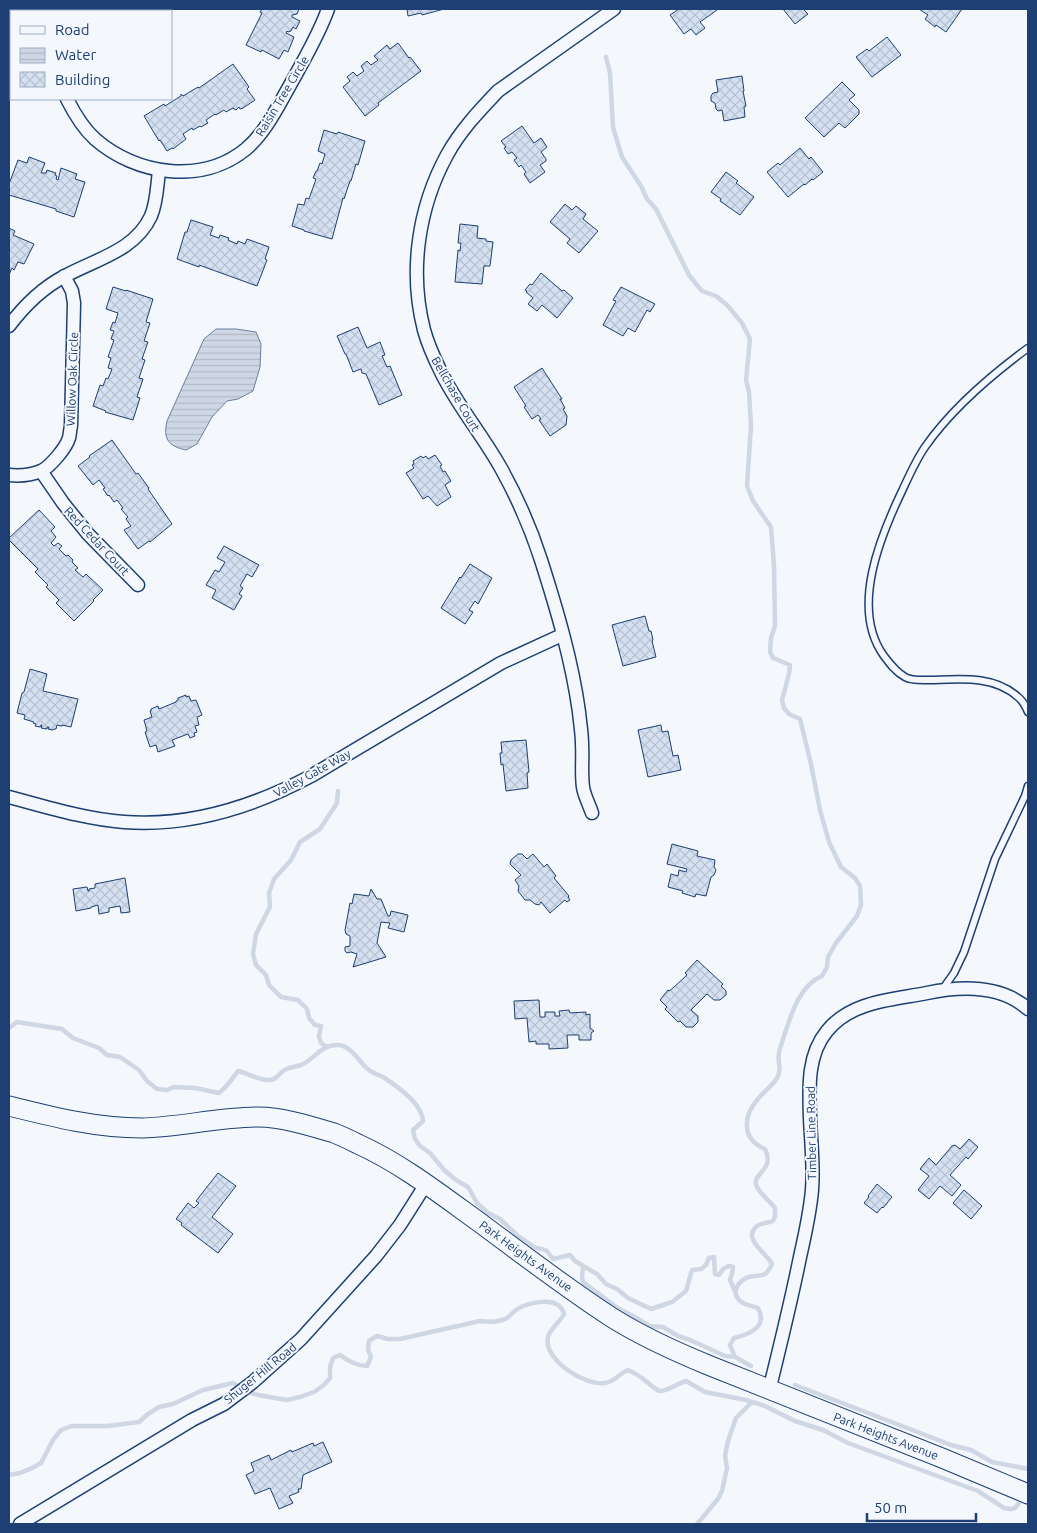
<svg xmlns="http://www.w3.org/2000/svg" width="1037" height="1533" viewBox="0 0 1037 1533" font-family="Ubuntu,sans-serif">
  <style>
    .water { fill: url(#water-rules); stroke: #687fa3 }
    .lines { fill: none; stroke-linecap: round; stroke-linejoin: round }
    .stream { stroke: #cfd7e4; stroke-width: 4.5 }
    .building { fill: url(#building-cross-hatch); stroke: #1d3f73 }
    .service-casing { stroke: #1d3f73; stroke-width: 9 }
    .minor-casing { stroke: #1d3f73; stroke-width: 15 }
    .secondary-casing { stroke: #1d3f73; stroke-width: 21 }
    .service { stroke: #f4f7fb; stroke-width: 6 }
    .minor { stroke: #f4f7fb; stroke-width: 12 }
    .secondary { stroke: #f4f7fb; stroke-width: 19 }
    .labels { text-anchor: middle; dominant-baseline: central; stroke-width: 4; stroke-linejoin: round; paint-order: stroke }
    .street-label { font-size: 12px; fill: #1d3f73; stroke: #f4f7fb }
  </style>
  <defs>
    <pattern id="water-rules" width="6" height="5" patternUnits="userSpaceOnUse" patternTransform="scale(1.25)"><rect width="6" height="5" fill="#cfd7e4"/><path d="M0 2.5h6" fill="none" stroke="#b1bac7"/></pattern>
    <pattern id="building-cross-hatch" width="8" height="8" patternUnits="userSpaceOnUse" patternTransform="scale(1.25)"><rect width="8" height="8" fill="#d5e0f0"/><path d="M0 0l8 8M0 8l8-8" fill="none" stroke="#b6c1d1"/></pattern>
  </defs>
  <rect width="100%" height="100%" fill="#f4f7fb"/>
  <path class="water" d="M216,329H236L256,332L261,344L260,367L253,391L238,399L227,401L212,417L197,444L186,450C168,446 163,439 167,421L204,339Z"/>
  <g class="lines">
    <path class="stream" d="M606,57L610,73L613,127L622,157L641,186L647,199L656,209L689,275L702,291L716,296L727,305L742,323L750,339L746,380L749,392L751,426L747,486L753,501L771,527L774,566L775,626L771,638L770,652L773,658L790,665L789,674L782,700L784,708L789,714L800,719L811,764L820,810L829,842L841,867L855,878L860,886L861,905L857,916L836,943L828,957L827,967L822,976C799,985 790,1018 783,1039C782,1044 779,1049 779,1054C777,1061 782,1069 778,1076C774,1085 764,1091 758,1099C743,1116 741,1139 765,1149C776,1171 750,1173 757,1187C761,1195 770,1201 775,1208V1216L773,1221C768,1223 761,1223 757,1226C741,1239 768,1254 772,1264C770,1268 769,1271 765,1274C759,1277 752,1275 746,1278C735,1284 731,1296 743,1303C746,1305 753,1306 758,1308C768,1327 750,1334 734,1338L730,1345L735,1357
      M9,1028L17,1022L62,1029L73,1038L99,1048L107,1055L120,1057L139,1070L147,1081L157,1089L167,1090L174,1087L195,1088L219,1093C227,1087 232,1079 238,1071C248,1073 257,1080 268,1080C275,1081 278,1075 283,1071C289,1067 295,1067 301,1065C314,1060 320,1045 337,1045C352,1045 359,1063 369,1070C373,1073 378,1075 383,1077C397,1086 422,1103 423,1121L413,1130L415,1139L420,1146L430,1153L444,1170L456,1180L468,1187L477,1203L488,1213L500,1219L518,1236L536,1248L542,1249L547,1251L553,1259L570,1255L575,1261L597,1274L606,1284L617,1289L628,1298L651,1309L672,1302L686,1291L692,1270L701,1269L706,1265L709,1258L714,1257L715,1274L719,1275L723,1269L729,1266L733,1267L732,1274L730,1280L735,1291
      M327,1047L321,1043L319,1036L321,1026L315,1025L309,1018L307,1009L298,1000L281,997L269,985L266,975L256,965L253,954L256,934L270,907L269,893L274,879L291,860L300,842L320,829L337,803L338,791
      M583,1267L582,1277L583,1282L619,1309L635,1317L649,1326L663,1327L678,1336L690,1340L725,1356L735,1357L751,1366
      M795,1385L915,1431L951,1445L971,1450L992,1462L1028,1469
      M9,1475L20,1473L32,1468L41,1463L53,1440L61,1430L72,1426H108L139,1422L148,1414L159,1407L173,1404L203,1390L233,1383L248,1392L258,1395L287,1400L300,1397L314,1392L324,1385L330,1378V1367L333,1358L340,1355C348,1361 356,1366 367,1366L371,1357L368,1350L369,1341L377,1336L388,1339H400L480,1321C489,1322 498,1323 507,1318C510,1316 513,1312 516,1310C528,1302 559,1295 564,1314C560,1322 550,1329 548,1337C543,1360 585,1386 605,1383C614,1382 620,1373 628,1370C641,1375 648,1384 659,1391C669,1391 676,1384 686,1381L705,1392L746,1400L765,1406L795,1421L823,1430L848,1443L978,1491L1004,1508L1011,1509L1015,1508L1019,1503
      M697,1524L718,1499L722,1491L727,1468L725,1456L728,1441L736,1418L752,1402"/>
  </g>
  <path class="building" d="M9,9H35V11H11V50H9Z
    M112,9H120V10L141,11H99V10H112Z
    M262,9H299L297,14L292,15V17L300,21L296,29L293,27L291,31L288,32L287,31L286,33L294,37L288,52L284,50L279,59L262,50L261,52L246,45L262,13L260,12Z
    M407,9H444L422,15L421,13L408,16Z
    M679,9H716L717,10L700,22L705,28L696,35L691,29L684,34L670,15Z
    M783,9H803L808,14L795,24Z
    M919,9H962L946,32L936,25L935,27L925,19L928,15Z
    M887,37L901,55L872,77L856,57L867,49L869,51Z
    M398,43L409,58L410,57L421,71L378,103L379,105L365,116L343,87L350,81L347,77L353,72L357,76L364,71L361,66L367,61L371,65L378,60L374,56L387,45L390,49Z
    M233,64L249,87L247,89L255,100L243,108L240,109L239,107L236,110L233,108L226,112L224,110L216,115L215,114L206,120L208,123L201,127L200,126L193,130L192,128L183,134L186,139L173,149L172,148L167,151L160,140L159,141L144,116L164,104L165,106L181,96V94L183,96L198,87L199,88Z
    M742,76L744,91H743L746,106L744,107L745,117L724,121L722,110L718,111L716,109L715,103L711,101V96L713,93L718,92L716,80Z
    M842,82L855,95L849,100L859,110V114L845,128L839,123L824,137L805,118Z
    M522,126L534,143L541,138L547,147L541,152L546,159V161L540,165L545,172L530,183L524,174L526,172L521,165L519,167L514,160L517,158L512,152L508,154L504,148L506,147L501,141Z
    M324,130L337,134L338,132L365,141L358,165L356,164L351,181H350L344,199L343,198L332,239L304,231V230L292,226L298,204L304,205L306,198L309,199L316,179L313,178L316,171H317L320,163L322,164L325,154L318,151Z
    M800,148L809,159L811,157L823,172L813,180L812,179L805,185L804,184L788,197L767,172L778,163L780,165Z
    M29,157L45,163L41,173H46L47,170L56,173L55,175L57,176L56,179L58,180L61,168L77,174L75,179L85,182L74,217L56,211V209L9,195V184L18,160L27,163Z
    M726,172L738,181L736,183L754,197L740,215L720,201L721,199L711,192Z
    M565,204L572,210L576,206L586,214L583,219L598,231L579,253L567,243L570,239L550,222Z
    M191,220L213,227L210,235L219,238L220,235L229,238L228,240L237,244L238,241L245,244L247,239L269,247L265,259L267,260L257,286L199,265V267L177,259L185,232H187Z
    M460,224L478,226L477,238L486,239V241L493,242L490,266H484L482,284L455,282L458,250L460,251L461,243H458Z
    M9,228L15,231L13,235L34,244L24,264L18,262L14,270L12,268L9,275Z
    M541,273L562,291L564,290L573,298L557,318L542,305L537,311L528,304L533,298L526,292L527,291L525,290L530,284L532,285Z
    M113,287L126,291V290L153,299L146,322L150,323L144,341L148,342L142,359L145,360L139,378L143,379L137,397L140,398L133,420L105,412L106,411L93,406L100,385L103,386L106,378L108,379L112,369L108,368L111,358L108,357L114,340L111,339L114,331L110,330L113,322L115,323L118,313L106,309Z
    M621,287L655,304L650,312L647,310L635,332L628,328L623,336L603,325L616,301L613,300Z
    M358,327L367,348L380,342L385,355L382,356L387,367L390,366L402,395L379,405L366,374L362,373L361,369L353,372L346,354H345L337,336Z
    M542,368L562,399H560L565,408L563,409L567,416L566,425L550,436L539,420L541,419L538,415L532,419L524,407L526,406L514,387Z
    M112,440L136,474L138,473L149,488L148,489L172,524L150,542L149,541L138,549L124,530L131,526L126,519L128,517L121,509L123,508L117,500L114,502L109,495L108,496L103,489L105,488L99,480L93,485L78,466L90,457L89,456Z
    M435,455L442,465L440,466L443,472L445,471L451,481L445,485L451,497L437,506L428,496L423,499L406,473L414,468L412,465L414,464L413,461L421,456L423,458L426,456L428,459Z
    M39,510L55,527L51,531L56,537L51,543L54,546L58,543L62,546L59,549L66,556L68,555L73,560L72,562L78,568L75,570L83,577L86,574L103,590L93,600L94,601L74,621L56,603L59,600L46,587L48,585L35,572L38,569L9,540V538Z
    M224,546L259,565L252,577L247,574L240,586L243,588L239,594L242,596L234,610L212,598L216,590L206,585L215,570L219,572L225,562L217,558Z
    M470,564L492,578L478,604L475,601L469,610L473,612L465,624L441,608L460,577L461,578Z
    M645,616L649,631H651L653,640L652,641L656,657L623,666L612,625Z
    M30,669L47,674L43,691L78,699L71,727L62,725V726L57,725L56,729H54L53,730L48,729L49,727H47V729L41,728L42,725H41L40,727L35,726L36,724L33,723L34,722L24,719L25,715L17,713L22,693L24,692Z
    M186,695V697L189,696L191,701L196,700L202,715L197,717L199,725L195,726L197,732L194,733L195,736L190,738L188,734L172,740L175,746L158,752L156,745L150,747L145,732L147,731L144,720L152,717L150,711H151V709L158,706L159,709L176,702V701L178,700V698Z
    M661,725L662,732L668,731L673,756L678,755L681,770L648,777L638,730Z
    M526,740L529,772L527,773L528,788L506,791L503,764L501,765L500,753H502L501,742Z
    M672,844L698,851L697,856L715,860L714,867L716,870L714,875L711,877L706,896L696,894L695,897L682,893L683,891L668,887L671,874L678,876L679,870L686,872L687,869L667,864Z
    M518,854H522L527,859L533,854L544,867L547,864L556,876L554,878L569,896L568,897L570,900L567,902L565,900L550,913L541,902L539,905L535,904L530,900H525L518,891L519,886L515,880L521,875L510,864L511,860Z
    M125,878L130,912L121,913L120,906L109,908V912L99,914L98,905L91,907V908L76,911L73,889L87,887L88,891H89V889L95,888V884Z
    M371,889L377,899H381L388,916H390L391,911L408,915L404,932L388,928L390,923L381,922L377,943L386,957L353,967L357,954L351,952L347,953L345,951V947L350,946V936L346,934L345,930L350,903L352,904L354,894L369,896Z
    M697,960L723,984L721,986L726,991V995L720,1000H714L707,994L691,1010L698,1016V1022L693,1027H686L680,1021L678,1022L665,1009L667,1007L660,1000L668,990L669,991L673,988L687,975L685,973Z
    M539,1000L540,1017H545V1012H555V1016H560L559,1011L569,1010L570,1013L586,1012V1015L590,1014V1028L594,1031L591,1033V1040H579V1035H567L568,1048L549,1049V1044H536V1041L529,1042L527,1018L515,1019L514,1001Z
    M969,1139L978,1147L968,1159L966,1157L950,1175L961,1185L952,1196L940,1186L929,1199L918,1190L929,1176L920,1169L929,1158L936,1165L952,1146L955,1145L960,1149Z
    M218,1173L236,1186L212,1217L233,1234L218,1253L181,1225L182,1223L176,1219L188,1203L194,1208L199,1203L196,1201Z
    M877,1184L892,1197L883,1208L882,1207L877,1213L864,1203L869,1197L868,1196Z
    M964,1190L982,1206L971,1219L953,1203Z
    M323,1442L332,1462L303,1475L301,1489H298L299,1492L289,1496L293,1503L279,1509L270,1488L255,1494L246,1475L254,1471L251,1463L269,1455L271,1460L291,1450L292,1452L313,1443L314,1446Z"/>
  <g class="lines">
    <g class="service-casing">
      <path id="service" d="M1028,348C990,376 952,408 925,447C916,460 909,476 902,491C880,537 850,609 884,656C890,664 896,672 905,677C911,681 924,680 931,680C960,679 994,675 1018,697C1022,700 1026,707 1028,712
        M942,990L954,973L964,952L995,859L1025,796L1028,786"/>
    </g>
    <g class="minor-casing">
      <path id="minor" d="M62,11V9
        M67,99C74,113 84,129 95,139C136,175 202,185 246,149C265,133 277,108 289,87C303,61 318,37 328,9
        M9,326C24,306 42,288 65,276C96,259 135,251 151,216C157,202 157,186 159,171
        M41,471L63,503L88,534L138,585
        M9,475C19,476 31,475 41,471C50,467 66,448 69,438C70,434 70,430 71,426L74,303L72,291L64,276
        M9,797C47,807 85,819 124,822C190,827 253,807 311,776L501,663L562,635
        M592,813C589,804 584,795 583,787C581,772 583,758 582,744C582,733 580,723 579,712C572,661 557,610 541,560C531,529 518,499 502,470C484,437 459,408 442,374C435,360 428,345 424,330C409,272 418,208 447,155C460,131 479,111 498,91L614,9
        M769,1391C780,1346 791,1302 800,1257C805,1235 810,1213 812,1190C814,1167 811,1142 810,1118C809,1088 807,1055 827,1031C851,1001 892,1000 927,993C961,986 1001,985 1028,1009
        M20,1524L192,1420L224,1404L253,1382L301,1339L376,1256L400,1225L426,1184"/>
    </g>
    <g class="secondary-casing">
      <path id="secondary" d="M9,1106C53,1117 96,1128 142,1128C181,1127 219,1117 258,1117C282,1117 311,1126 334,1133C342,1136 350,1140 358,1144C402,1164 440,1194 479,1222C522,1254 565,1287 611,1317C641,1336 674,1351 708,1365L942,1458L1028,1494"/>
    </g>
    <use href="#service" class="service"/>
    <use href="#minor" class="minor"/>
    <use href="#secondary" class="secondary"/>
  </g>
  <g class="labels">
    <g class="street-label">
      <text transform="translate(282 96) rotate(-59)">Raisin Tree Circle</text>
      <text transform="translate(72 379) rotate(-88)">Willow Oak Circle</text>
      <text transform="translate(456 394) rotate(60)">Bellchase Court</text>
      <text transform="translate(97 541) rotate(47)">Red Cedar Court</text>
      <text transform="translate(312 773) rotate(-29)">Valley Gate Way</text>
      <text transform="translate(811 1133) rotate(-91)">Timber Line Road</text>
      <text transform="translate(526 1256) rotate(36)">Park Heights Avenue</text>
      <text transform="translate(260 1373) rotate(-39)">Shuger Hill Road</text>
      <text transform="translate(886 1436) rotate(21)">Park Heights Avenue</text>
    </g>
  </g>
  <rect width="1037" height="1533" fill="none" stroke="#1d3f73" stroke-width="20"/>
  <rect x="10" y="10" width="162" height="90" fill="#f4f7fb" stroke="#9eadc5"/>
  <rect x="20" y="26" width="25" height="8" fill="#f4f7fb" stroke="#9eadc5"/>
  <text x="55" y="35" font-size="15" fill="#1d3f73">Road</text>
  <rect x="20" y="48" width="25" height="15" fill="url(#water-rules)" stroke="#9eadc5"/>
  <text x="55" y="60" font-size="15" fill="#1d3f73">Water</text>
  <rect x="20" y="72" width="25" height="15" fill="url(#building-cross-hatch)" stroke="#9eadc5"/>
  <text x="55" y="85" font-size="15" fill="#1d3f73">Building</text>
  <path d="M867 1513v8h109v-8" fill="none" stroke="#1d3f73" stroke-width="2.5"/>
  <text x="874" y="1513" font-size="15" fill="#1d3f73" stroke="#f4f7fb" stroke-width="4" paint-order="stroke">50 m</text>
</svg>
